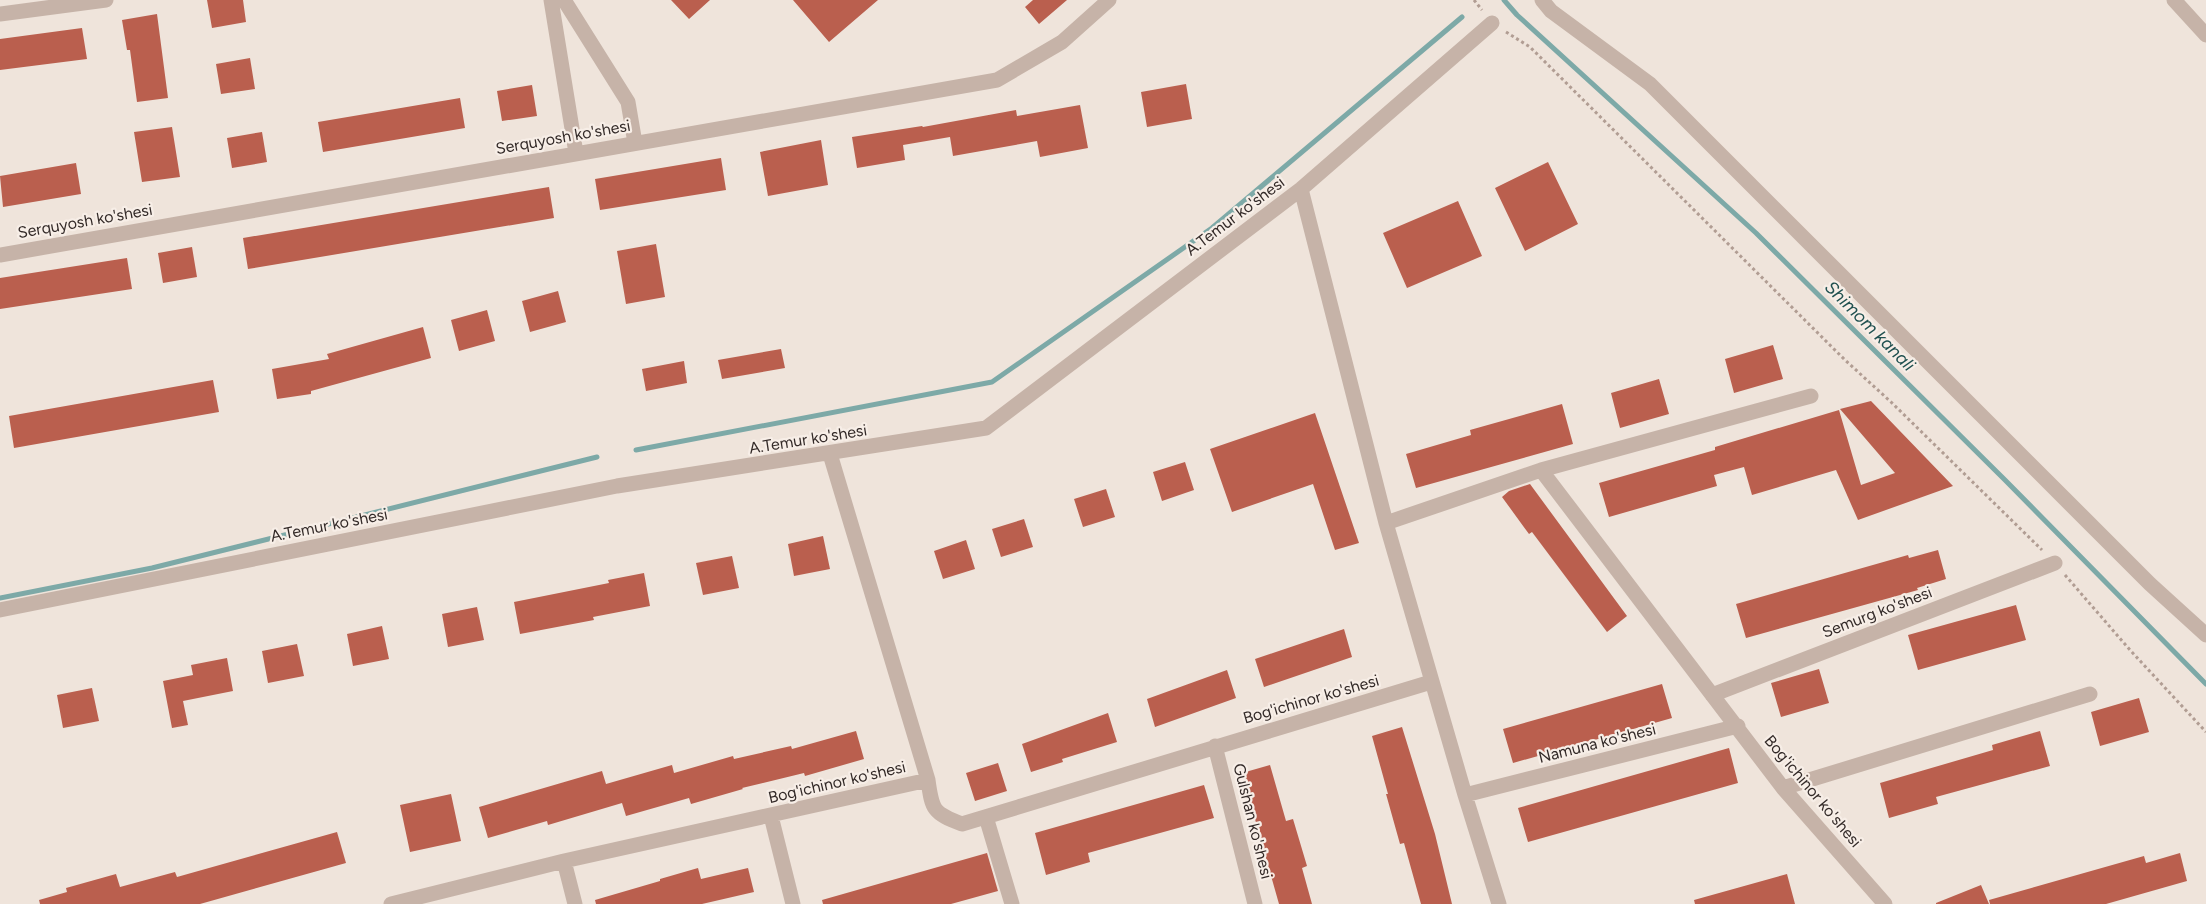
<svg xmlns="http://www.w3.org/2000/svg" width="2206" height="904" viewBox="0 0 2206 904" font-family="Figtree,sans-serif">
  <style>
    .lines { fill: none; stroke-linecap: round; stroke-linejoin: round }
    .stream { stroke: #7da9a7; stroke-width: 5 }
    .building { fill: #ba5f4e }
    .path { stroke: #b19d93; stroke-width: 3; stroke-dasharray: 3 3; stroke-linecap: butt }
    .minor { stroke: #c6b3a8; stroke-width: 15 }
    .labels { text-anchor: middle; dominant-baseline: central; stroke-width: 4.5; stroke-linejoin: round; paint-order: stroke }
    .street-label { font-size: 16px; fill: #332a28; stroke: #f7eee7 }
    .water-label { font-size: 18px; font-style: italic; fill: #215150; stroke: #f7eee7 }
  </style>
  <rect width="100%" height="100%" fill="#efe4db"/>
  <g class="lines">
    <path class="stream" d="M1504,0L1517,15L1756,233L2005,480L2206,684
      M636,450L992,382L1212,228L1462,17
      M0,598L152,568L597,457"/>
  </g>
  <path class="building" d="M207,0H243L246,22L212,28Z
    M671,0H710L689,19Z
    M793,0H878L829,42Z
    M1033,0H1067L1039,24L1025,7Z
    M157,14L168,98L137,102L130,50H127L122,20Z
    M82,28L87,59L0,70V39Z
    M250,58L255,89L221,94L216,64Z
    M1186,84L1192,119L1147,127L1141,92Z
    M532,85L537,116L502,121L497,91Z
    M460,98L465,128L323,152L318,122Z
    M1080,105L1088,148L1040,157L1037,141L953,156L950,137L903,145L905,160L857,168L852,137L922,126L923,127L1016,110L1017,116Z
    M172,127L180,177L142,182L134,132Z
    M262,132L267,162L232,168L227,138Z
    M821,140L828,185L768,196L760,152Z
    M721,158L726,190L600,210L595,179Z
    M1548,162L1578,224L1525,251L1495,188Z
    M76,163L81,194L3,207L0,176Z
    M549,187L554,218L248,269L243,238Z
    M1458,201L1482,256L1407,288L1383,233Z
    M656,244L665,297L626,304L617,251Z
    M192,247L197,277L163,283L158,253Z
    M127,258L132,289L0,309V278Z
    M558,291L566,322L530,332L522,301Z
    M487,310L495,341L459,351L451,320Z
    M423,327L431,358L311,391V394L277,399L272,369L329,359L327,354Z
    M1773,345L1783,379L1734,393L1725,359Z
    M781,349L785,368L722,379L718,360Z
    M684,361L687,383L646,391L642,369Z
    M1659,379L1669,414L1620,428L1611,393Z
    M213,380L219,412L14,448L9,416Z
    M1871,401L1953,486L1858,520L1836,470L1752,495L1744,467L1714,475L1717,486L1609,517L1599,483L1715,450V447L1839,410L1861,485L1895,473L1840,409Z
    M1562,404L1573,444L1416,488L1406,454L1471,435L1470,430Z
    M1315,413L1359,543L1335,550L1313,484L1232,512L1210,449Z
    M1185,462L1194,490L1162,501L1153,472Z
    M1530,484L1627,616L1607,632L1532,532L1529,534L1502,497L1509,491Z
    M1106,489L1115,517L1083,527L1074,499Z
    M1024,519L1033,547L1001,557L992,529Z
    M823,536L830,569L794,576L788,544Z
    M966,540L975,569L943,579L934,551Z
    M1938,550L1946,579L1917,588L1918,590L1746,638L1736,604L1908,555L1909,558Z
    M732,556L739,588L703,595L696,563Z
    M644,573L650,606L593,617L594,620L520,634L514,602L609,583L608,580Z
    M2016,605L2026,640L1918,670L1908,635Z
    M477,607L484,640L448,647L442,614Z
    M382,626L389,659L353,666L347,634Z
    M1344,629L1352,657L1264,687L1255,659Z
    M297,644L304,676L268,683L262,651Z
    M227,658L233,691L183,701L188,725L172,728L163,681L193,675L191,665Z
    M1819,669L1829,703L1781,717L1771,683Z
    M1227,670L1236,698L1155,727L1147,699Z
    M1662,684L1672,718L1513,763L1503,729Z
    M92,688L99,721L63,728L57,695Z
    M2139,698L2149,732L2100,746L2091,712Z
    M1108,713L1117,742L1062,759L1063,762L1031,772L1022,744Z
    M1402,727L1435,834L1452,904H1421L1404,843L1400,844L1386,794H1388L1372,736Z
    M856,731L864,759L805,776L804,773L742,788L743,789L691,804L689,798L626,816L622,803L548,825L547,821L488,838L479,807L602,771L606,784L672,765L674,773L733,756L734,759L791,746L792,749Z
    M2040,731L2050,766L1936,797L1938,804L1889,818L1880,783L1993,750L1992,745Z
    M1729,748L1738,783L1528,842L1518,808Z
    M998,763L1007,791L975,801L966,773Z
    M1270,765L1286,821L1293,819L1307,866L1302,868L1312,904H1279L1242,773Z
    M1204,785L1214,818L1088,853L1090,862L1046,875L1035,833Z
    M451,794L461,841L410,852L400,805Z
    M337,832L346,863L200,904H40L39,900L67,892L66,888L116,874L120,887L175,872L177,877Z
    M987,853L998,891L951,904H823L822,900Z
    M2180,853L2187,881L2106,904H1990L1989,900L2144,856L2146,863Z
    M698,868L701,879L748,868L754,892L702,904H596L595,900L660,881V879Z
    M1787,874L1795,904H1695L1694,900Z
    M1981,885L1989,904H1936V903Z"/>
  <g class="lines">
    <path class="path" d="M1474,0L1482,10
      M1506,32L1530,47L1845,360L1891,402L2042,550
      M2065,575L2130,650L2206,732"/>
    <path class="minor" d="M551,0L576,153
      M564,0L628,102L635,143
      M1542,0L1551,11L1650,84L2150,584L2206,635
      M2174,0L2206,35
      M0,14L106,0
      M1301,189L1386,523L1465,795L1499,904
      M0,255L997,80L1062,42L1109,0
      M830,454L928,780
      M1541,470L1783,788L1885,904
      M1386,523L1541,470L1811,396
      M0,610L617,486L986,428L1301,189L1492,23
      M1712,695L2055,563
      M1215,746L1255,904
      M1783,788L2090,694
      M1465,795L1738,726
      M771,816L793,904
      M986,817L1012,904
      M564,861L575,904
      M391,904L564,861L928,780C932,810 933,813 962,824L1431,682"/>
  </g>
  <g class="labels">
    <g class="street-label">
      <text transform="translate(563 137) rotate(-10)">Serquyosh ko'shesi</text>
      <text transform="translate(1235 216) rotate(-37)">A.Temur ko'shesi</text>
      <text transform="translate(85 221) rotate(-10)">Serquyosh ko'shesi</text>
      <text transform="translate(808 439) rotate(-9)">A.Temur ko'shesi</text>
      <text transform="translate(329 525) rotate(-11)">A.Temur ko'shesi</text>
      <text transform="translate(1877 612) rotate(-21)">Semurg ko'shesi</text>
      <text transform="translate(1311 699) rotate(-16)">Bog'ichinor ko'shesi</text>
      <text transform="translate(1597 743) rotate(-14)">Namuna ko'shesi</text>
      <text transform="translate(837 782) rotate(-13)">Bog'ichinor ko'shesi</text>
      <text transform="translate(1813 791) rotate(50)">Bog'ichinor ko'shesi</text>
      <text transform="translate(1253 821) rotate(76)">Gulshan ko'shesi</text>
    </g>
    <g class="water-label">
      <text transform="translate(1870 326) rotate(45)">Shimom kanali</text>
    </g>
  </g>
</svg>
